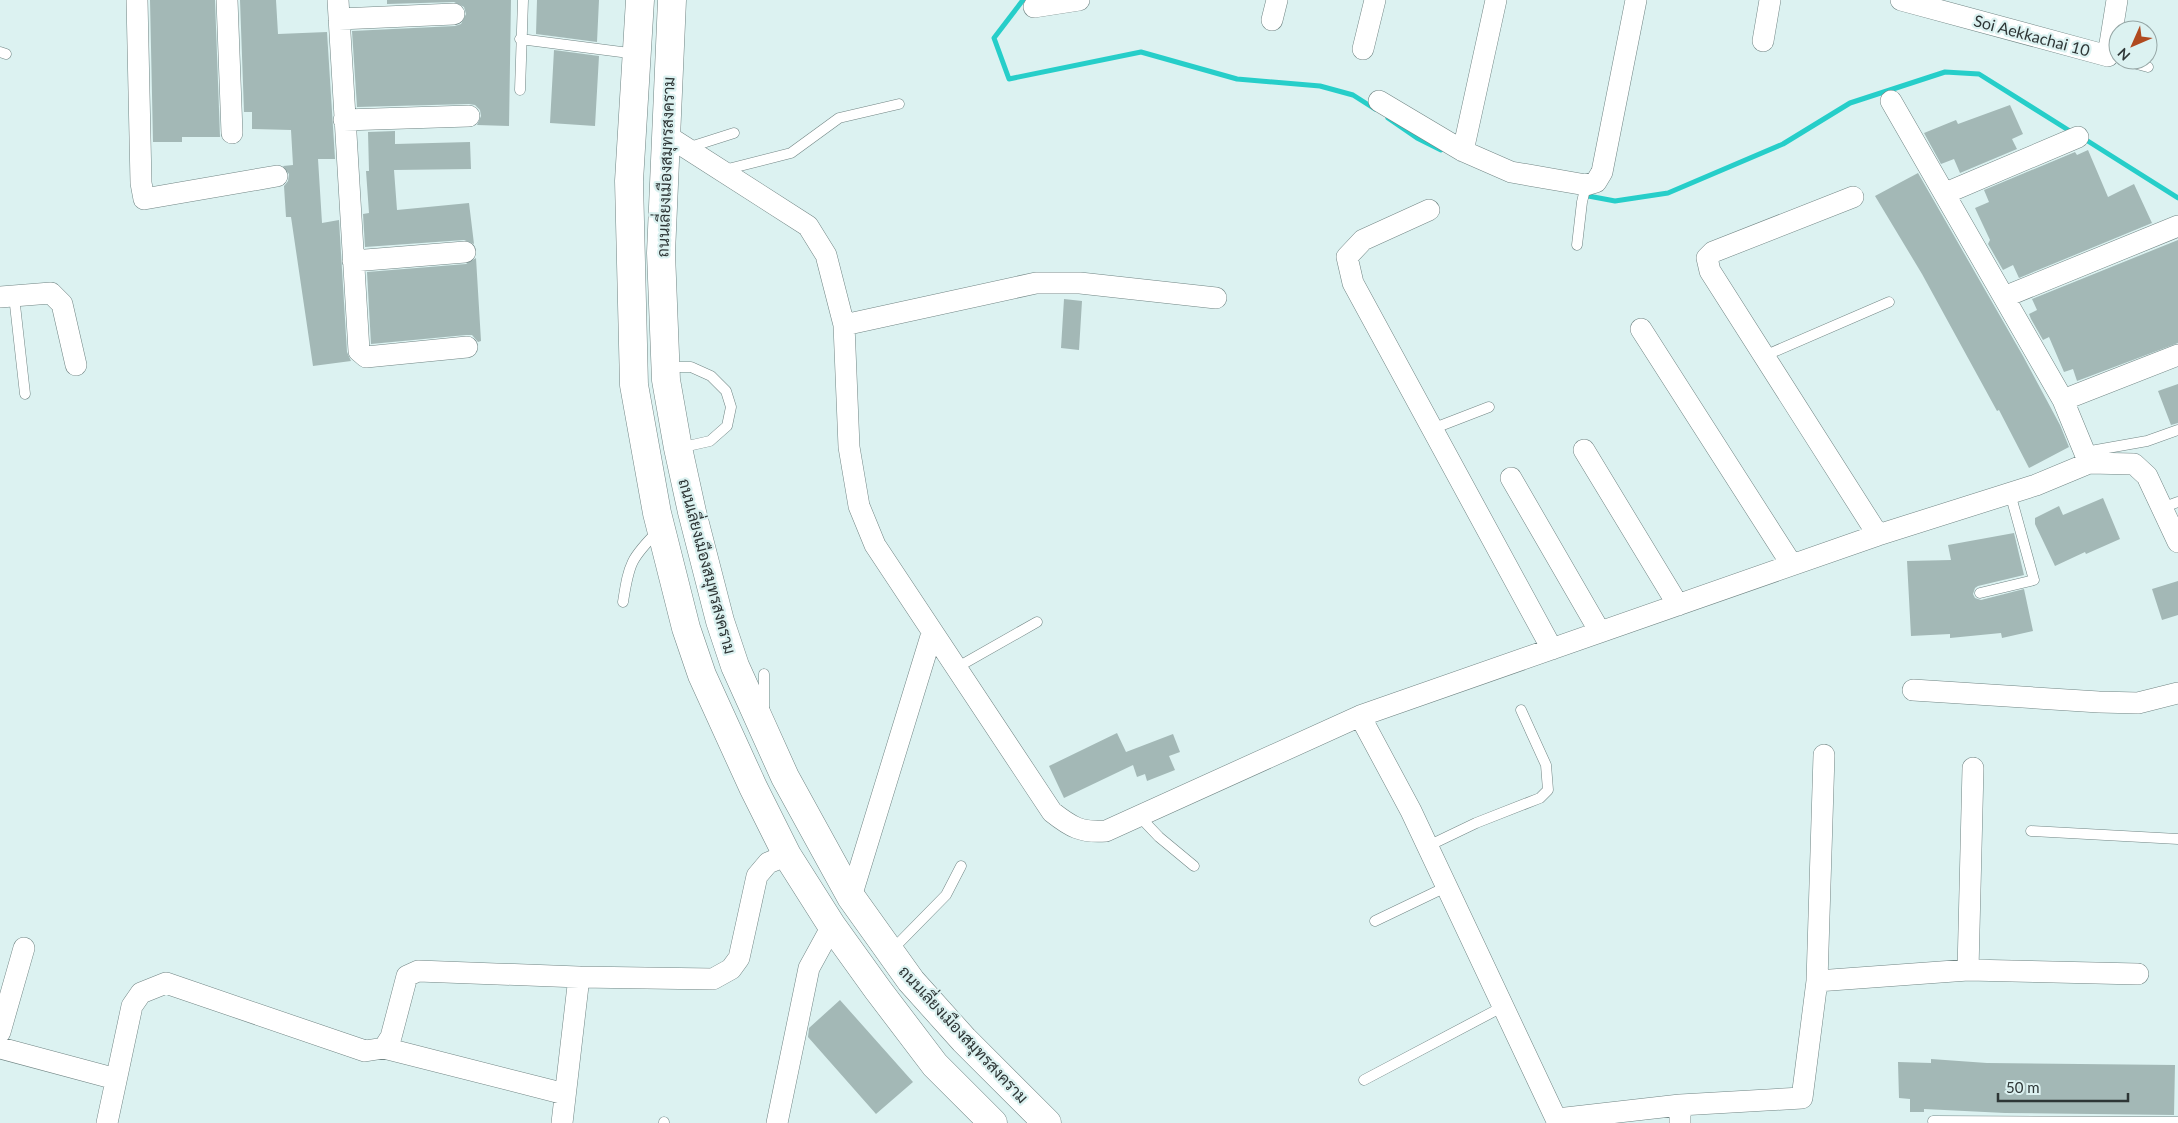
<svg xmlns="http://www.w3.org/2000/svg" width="2178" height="1123" viewBox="0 0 2178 1123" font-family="Lato,Sarabun,sans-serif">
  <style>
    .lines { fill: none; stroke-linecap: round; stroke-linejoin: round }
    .stream { stroke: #26cec9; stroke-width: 5 }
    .building { fill: #a3b8b6 }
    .service-casing { stroke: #718584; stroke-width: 11 }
    .minor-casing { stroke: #718584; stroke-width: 22 }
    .secondary-casing { stroke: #718584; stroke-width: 29 }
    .service { stroke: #fff; stroke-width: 10 }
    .minor { stroke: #fff; stroke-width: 21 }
    .secondary { stroke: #fff; stroke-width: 28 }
    .labels { text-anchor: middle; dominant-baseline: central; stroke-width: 4.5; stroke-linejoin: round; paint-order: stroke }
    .street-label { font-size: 16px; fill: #2e3636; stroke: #dcf2f1 }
  </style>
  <rect width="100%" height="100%" fill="#dcf2f1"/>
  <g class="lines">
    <path class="stream" d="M1023,0L994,38L1009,79L1141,52L1237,79L1320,86L1353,95L1375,109
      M1388,118L1417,138L1441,150
      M2083,138L2178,198
      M1583,195L1615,201L1668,193L1783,144L1850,103L1945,72L1979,74L2073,133"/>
  </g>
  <path class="building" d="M150,0H215L220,137H182V142H153Z
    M240,0H276L278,34L327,32L335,159H318L322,223L339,220L347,352L351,361L313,366L291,217H286L284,186L288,181L289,174L283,166L293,165L291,130L252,129V112H244Z
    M387,0H511L509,126L477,125L481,116L480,110L475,105L469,104L357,107L352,31L455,26L461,24L466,14L464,7L454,2L387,4Z
    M537,0H599L597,42L536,34Z
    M554,50L599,56L595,126L550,123Z
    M2010,105L2023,134L2012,139L2017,149L1960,173L1954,159L1941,164L1924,133L1956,120L1958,124Z
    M395,131V144L470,142L471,169L394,170L397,210L469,203L474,244L464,240L365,247L363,214L369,213L366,171H369L368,132Z
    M2088,150L2108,197L2134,184L2152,223L2019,278L2013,265L2003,270L1988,244L1990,240L1975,208L1989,202L1984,190L2075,152L2077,155Z
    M1918,173L2023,356L2060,425L2069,447L2029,468L1999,410L1997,411L1922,274L1875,196Z
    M2178,240V343L2077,381L2073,369L2064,372L2049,337L2043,340L2031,319L2029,314L2037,310L2032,299Z
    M476,258L481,341L478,342L472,335H466L371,344L367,272L466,264Z
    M1064,299L1082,301L1079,350L1061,348Z
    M2178,384V423L2171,425L2158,391Z
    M2103,498L2120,539L2086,554L2085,552L2055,566L2035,524V518L2059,506L2063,515Z
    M2014,533L2024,575L1978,586L1975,588L1973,594L1975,598L1981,600L2024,589L2033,631L2002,638L2001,633L1950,638V634L1911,636L1907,561L1951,560L1948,545Z
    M2178,581V615L2162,620L2152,589Z
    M1117,733L1126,752L1173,734L1180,752L1169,756L1175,770L1147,781L1145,774L1137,777L1133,765L1064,798L1049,766Z
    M840,1000L913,1082L876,1114L808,1037L809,1028Z
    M1931,1059L1987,1063L2175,1065L2174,1115L2005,1113L1924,1109V1112H1910V1099L1899,1098L1898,1062L1931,1063Z"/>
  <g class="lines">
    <g class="service-casing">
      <path id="service" d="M520,39L637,54
        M0,52L6,54
        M2122,60L2148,67
        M520,90L523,0
        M687,148L734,133
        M724,170L791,153L839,118L899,104
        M1577,245L1582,202L1586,185
        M14,296L25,394
        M1764,356L1889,302
        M667,367H691L711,376L726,391L731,407L727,426L710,441L679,448
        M1432,429L1489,407
        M2085,452L2147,441L2178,430
        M2162,508L2178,502
        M1980,593L2034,580L2010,493
        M623,602C629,563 631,558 659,530
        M956,668L1037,622
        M764,710V674
        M1139,816L1159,837L1194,866
        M2031,831L2178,839
        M1428,846L1476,823L1540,798L1548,790L1546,765L1521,710
        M1375,921L1446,887
        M891,951L946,895L961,866
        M1364,1080L1504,1006
        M1933,1121L2178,1122
        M664,1123V1122"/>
    </g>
    <g class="minor-casing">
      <path id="minor" d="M137,0L141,183L144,199L277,176
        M227,0L232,133
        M338,0L359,351L366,357L467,347
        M1901,0L2108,56L2117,0
        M1034,7L1079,0
        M339,19L454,14
        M1272,20L1277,0
        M1763,41L1770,0
        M1363,49L1375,0
        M1379,101L1463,151L1511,172L1586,185L1596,182L1602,172L1636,0
        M1891,101L2063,400L2089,463
        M344,120L469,116
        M666,135L808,226L826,255L844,325L849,447L859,506L875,545L1052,812C1071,827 1081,833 1106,831L1360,716L1878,535L2036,485L2089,463L2134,464L2147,476L2178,542
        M1463,151L1496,0
        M1946,193L2078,137
        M1853,197L1713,252L1707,258L1710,271L1878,535
        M1429,210L1363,240L1347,257L1353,283L1552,649
        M353,261L465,252
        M0,297L51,293L62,304L76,365
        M2004,297L2178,226
        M844,325L1036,283H1080L1216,298
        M1641,329L1792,565
        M2063,400L2178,355
        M1584,450L1678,605
        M1511,478L1600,632
        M1913,690L2099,702L2138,703L2178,693
        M1360,716L1411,811L1558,1123
        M851,897L932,633
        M1968,970L1973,768
        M1817,981L1968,970L2138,974
        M0,1032L24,948
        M0,1048L116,1079
        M384,1048L565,1094
        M1557,1119L1680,1105L1802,1098L1817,981L1824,755
        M107,1123L132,1006L141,993L166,983L365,1051L384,1048L391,1037L407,976L418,971L579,977L713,979L731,969L739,958L757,876L768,863L787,855
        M562,1123L579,977
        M777,1123L809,968L832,926
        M1680,1123V1105"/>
    </g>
    <g class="secondary-casing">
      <path id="secondary" d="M640,0L629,181L634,385L657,513L686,628L702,675L753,787L787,855L832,926L878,990L935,1065L993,1123
        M672,0L661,253L666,380L678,448L692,512L720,621L735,666L785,777L851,897L911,981L964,1040L1047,1123"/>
    </g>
    <use href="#service" class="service"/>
    <use href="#minor" class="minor"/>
    <use href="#secondary" class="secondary"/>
  </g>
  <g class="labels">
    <g class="street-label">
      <text transform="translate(2032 35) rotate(15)">Soi Aekkachai 10</text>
      <text transform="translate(665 167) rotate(-88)">ถนนเลี่ยงเมืองสมุทรสงคราม</text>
      <text transform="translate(708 566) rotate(75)">ถนนเลี่ยงเมืองสมุทรสงคราม</text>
      <text transform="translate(964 1034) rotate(47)">ถนนเลี่ยงเมืองสมุทรสงคราม</text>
    </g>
  </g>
  <g transform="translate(2133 45) rotate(225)"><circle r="24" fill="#dcf2f1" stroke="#96a7a6"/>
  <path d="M0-4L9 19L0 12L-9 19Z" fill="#b04a1f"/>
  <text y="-8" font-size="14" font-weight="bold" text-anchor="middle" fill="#2e3636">N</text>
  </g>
  <path d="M1998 1093v8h130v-8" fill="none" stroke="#2e3636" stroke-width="2.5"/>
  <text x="2006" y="1093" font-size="15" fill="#2e3636" stroke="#dcf2f1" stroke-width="4" paint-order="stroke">50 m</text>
</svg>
